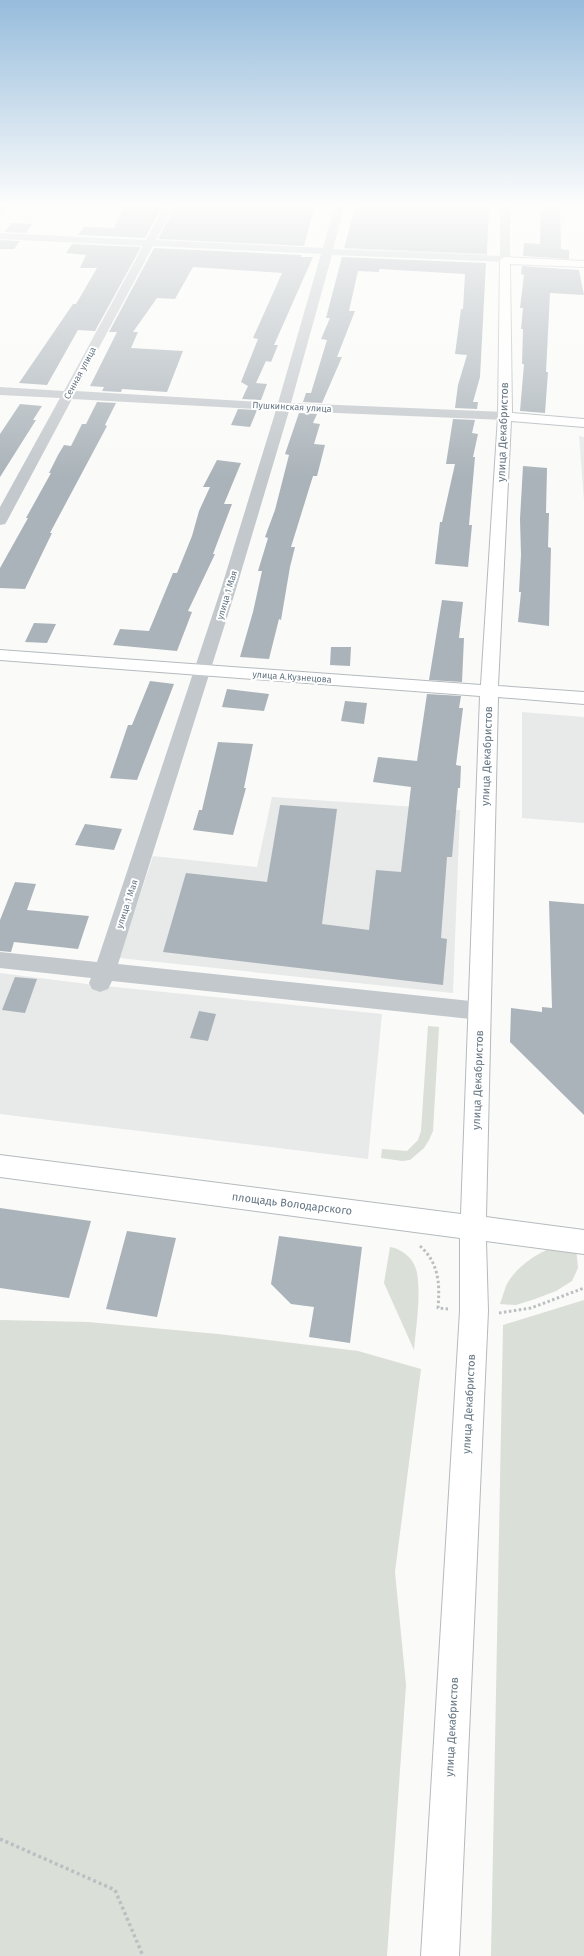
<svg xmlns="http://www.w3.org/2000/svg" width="584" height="1956" viewBox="0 0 584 1956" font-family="'Fira Sans',sans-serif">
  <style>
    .built { fill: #e8e9e9 }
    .green { fill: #dadfd7 }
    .building { fill: #aab3b9 }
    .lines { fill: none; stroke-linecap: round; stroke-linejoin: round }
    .major-casing { stroke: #b5babe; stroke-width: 2 }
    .path-far1 { stroke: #bbbfc2; stroke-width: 3; stroke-dasharray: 2.5 2.5; stroke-linecap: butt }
    .path { stroke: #bbbfc2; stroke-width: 3.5; stroke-dasharray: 3 3; stroke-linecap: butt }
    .minor { fill: #c3c8cc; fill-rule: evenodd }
    .major { fill: #fff; fill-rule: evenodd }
    .labels { text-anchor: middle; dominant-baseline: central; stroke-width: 4; stroke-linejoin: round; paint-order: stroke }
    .far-street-label { font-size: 9px; fill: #657683; stroke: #fff }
    .street-label { font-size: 11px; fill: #657683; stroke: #fff }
  </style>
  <rect width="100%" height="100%" fill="#fafaf8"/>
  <path class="built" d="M579,436L584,437V500Z
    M522,712L584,717V823L522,818Z
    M272,797L460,810L453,993L119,958L153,856L257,867Z
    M0,973L95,985L382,1014L368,1159L0,1114Z"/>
  <path class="green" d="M346,248L487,254L488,256L346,249Z
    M428,1026L439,1027L433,1131L429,1140L424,1148L410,1160L402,1161L381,1158L382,1149L407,1151L418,1140L421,1131Z
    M558,1246L576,1248L578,1268L572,1281L556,1291L535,1299L516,1305L500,1304C502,1298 504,1292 506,1286C515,1267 539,1251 558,1246Z
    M390,1247C403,1249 415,1260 417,1273C421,1296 416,1327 414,1350L384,1283Z
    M584,1300V1956H491L503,1325Z
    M0,1320L88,1322L218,1334L358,1351L421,1369L395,1572L406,1685L387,1956H0Z"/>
  <path class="building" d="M126,203H164L145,238L78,235L84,227L114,228Z
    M177,203L232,205L233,204L257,203L315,205L304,246L158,239Z
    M360,203L422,205L423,203H489L487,254L344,248L355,208L358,209Z
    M541,203H560L561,249L569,250V259L523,256L524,243L540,244Z
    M11,223L32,224L26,233L5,232Z
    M0,240L20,241L14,249H0Z
    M72,244L141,247L95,331L78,330L47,385L19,383L73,304H76L97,268H80L86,255L66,253Z
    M154,248L302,255L301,257H313L274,345H278L271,362L266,361L256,383L267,384L261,400L242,399L248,386L241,382L258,339L253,338L282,273L193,267L175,299L157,298L133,332H138L131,348L183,351L167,392L122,389L121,392L102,391L104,387L90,386L117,332H109Z
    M342,257L486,263L480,377L473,402H478L477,409L455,408L458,385L467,355L455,354L461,309H463L465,274L379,269V272L358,271L349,311H355L337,357H342L322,403L303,402L306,393H311L327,340L321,339L330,318H326Z
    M522,266L579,270L584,295L550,293L546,372H548L545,413L520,411L524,364H522L523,329H521L523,308H520L524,275L521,274Z
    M97,402L116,403L105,425L107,426L50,533H52L25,589L0,588V568L28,518H26L51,473H49L58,455L64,445L71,446L82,424H86Z
    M20,404L42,406L33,420H36L0,477V434Z
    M238,409L257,410L250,427L231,425Z
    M299,413L317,414L313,423L320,424L314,444L325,445L317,476H313L291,547H295L290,567L281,620L279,619L269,659L240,657L253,612L262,571H258L268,538L265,537L275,510L289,455L285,454Z
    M453,419L475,420L472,433L478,434L473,457H475L469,525H472L468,567L435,564L440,522H442L455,464H446Z
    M217,460L241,463L224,504H232L213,554H215L188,611L192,612L177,651L113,645L120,629L149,631L173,573H177L192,536L199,511L210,487H203Z
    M523,466L547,468L546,513H549L548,547L551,548L549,626L518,622L521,592H519L521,555L520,519Z
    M442,600L463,602L459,638H464L462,682L429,680Z
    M34,623L56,624L47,643L25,642Z
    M331,647H351L350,666L330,665Z
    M150,681L174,684L137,780L110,778L128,725H132Z
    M227,689L269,694L264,711L222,707Z
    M427,694L461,696L459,708H463L456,765L461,766L460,788H458L452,857H447L441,938L447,939L443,985L163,952L186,873L267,882L280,805L337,809L322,924L369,930L376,870L401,872L411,787L373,782L378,757L417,761Z
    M345,701L367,703L364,724L341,721Z
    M218,742L253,744L244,788H246L233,835L193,830L199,810H202Z
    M85,824L122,829L114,850L75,845Z
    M15,882L36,884L27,910L89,916L78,949L14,942L11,952L0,951V920Z
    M549,901L584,904V1115L510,1042L511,1008L542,1012V1007L552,1008Z
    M15,977L37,979L25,1013L2,1010Z
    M199,1011L216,1014L208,1041L190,1038Z
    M0,1208L91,1221L69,1298L0,1288Z
    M127,1231L176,1238L157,1317L106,1309Z
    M279,1236L362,1247L350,1343L309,1337L314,1307L291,1304L271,1284Z"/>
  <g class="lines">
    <g class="major-casing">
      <path id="major" d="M505,257L584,261V267L510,264L512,413L584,419V427L511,421L498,686L584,692V704L498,697L486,1217L584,1230V1254L486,1241L488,1311L459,1956H421L460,1311V1238L0,1177V1155L461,1214L480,696L0,660V650L481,685L498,416L500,260Z"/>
    </g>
    <path class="path-far1" d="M420,1246C439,1263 440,1284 438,1308L448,1309
      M499,1313L531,1308L584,1288"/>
    <path class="path" d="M0,1839L115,1890L143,1956"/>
    <path class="minor" d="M2,203H13L4,215L0,216V206Z
      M166,203H176L156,240L323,248L335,203H345L333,249L500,256V203H510V260L509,262L332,255L291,403L505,412L510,413L512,416L510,419L505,420L289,411L236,589L118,964L480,1002L488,1005L491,1011L488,1017L480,1020L112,981L108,989L100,992L92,989L89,983L91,978L0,968V952L97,962L221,589L276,410L72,399L7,521L5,524L0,525V507L60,398L0,395V387L64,391L143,246L0,239V233L146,240ZM153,246L321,254L278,403L76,391Z"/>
    <use href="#major" class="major"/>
  </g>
  <linearGradient id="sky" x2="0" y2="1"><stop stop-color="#96bcdc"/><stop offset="0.43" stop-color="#fdfdfc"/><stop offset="1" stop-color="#fdfdfc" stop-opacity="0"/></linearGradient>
  <rect width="584" height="477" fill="url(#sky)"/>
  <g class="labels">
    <g class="far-street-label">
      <text transform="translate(80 373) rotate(-62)">Сенная улица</text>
      <text transform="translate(292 407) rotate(3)">Пушкинская улица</text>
      <text transform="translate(227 595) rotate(-73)">улица 1 Мая</text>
      <text transform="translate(292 677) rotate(4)">улица А.Кузнецова</text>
      <text transform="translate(127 904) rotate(-72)">улица 1 Мая</text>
    </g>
    <g class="street-label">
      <text transform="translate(503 432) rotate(-88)">улица Декабристов</text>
      <text transform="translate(487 756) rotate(-88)">улица Декабристов</text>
      <text transform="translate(478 1080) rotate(-88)">улица Декабристов</text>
      <text transform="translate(292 1204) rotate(7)">площадь Володарского</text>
      <text transform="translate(469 1404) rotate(-87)">улица Декабристов</text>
      <text transform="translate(452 1727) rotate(-87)">улица Декабристов</text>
    </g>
  </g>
</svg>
